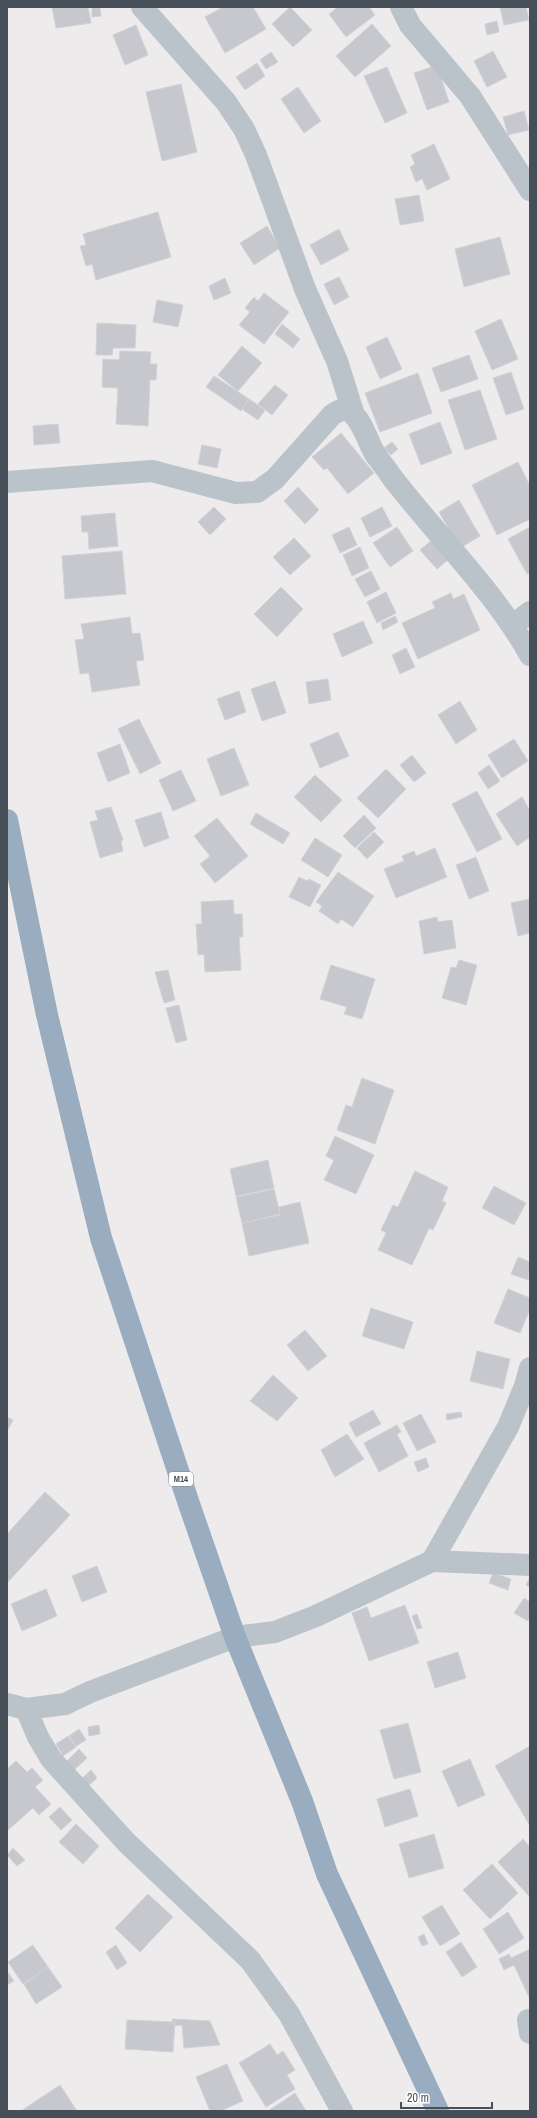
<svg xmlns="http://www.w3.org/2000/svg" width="537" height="2118" viewBox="0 0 537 2118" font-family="'Archivo Narrow',sans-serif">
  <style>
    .building { fill: #c7c8ce; stroke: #d0d2d7 }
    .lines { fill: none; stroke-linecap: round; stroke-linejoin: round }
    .minor { stroke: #bbc3ca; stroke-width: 22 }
    .tertiary { stroke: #bbc3ca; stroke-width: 22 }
    .trunk { stroke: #9aacc0; stroke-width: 22 }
    .labels { text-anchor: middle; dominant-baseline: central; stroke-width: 3; stroke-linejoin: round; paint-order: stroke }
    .shield { fill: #fff; stroke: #7e8489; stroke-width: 1 }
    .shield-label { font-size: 9px; font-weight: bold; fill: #464f57 }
  </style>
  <rect width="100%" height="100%" fill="#eeebec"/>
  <path class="building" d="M52,7H88L91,23L56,28Z
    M92,7H100L101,16L92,17Z
    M223,7H253L266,29L225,53L205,17Z
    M290,7L312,30L293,47L272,24Z
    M338,7H369L375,15L346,37L329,14Z
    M500,7H526L529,20L504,25Z
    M497,21L499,32L487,35L485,24Z
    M372,24L391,46L355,77L336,56Z
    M136,25L148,55L125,65L113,35Z
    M493,51L507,77L487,87L474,61Z
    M271,52L278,62L266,69L260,60Z
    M257,63L265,76L245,90L236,77Z
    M437,65L449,102L427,110L414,73Z
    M387,67L407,113L385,123L364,76Z
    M181,84L197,152L162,161L146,92Z
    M298,87L321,121L304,133L281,99Z
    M524,111L529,130L508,135L503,117Z
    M434,144L450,179L427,190L422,179L416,182L410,167L415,164L411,155Z
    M419,195L424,221L400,225L395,199Z
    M158,212L171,257L96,280L92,264L86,266L80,246L86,245L83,234Z
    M267,226L280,248L254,265L240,243Z
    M339,229L349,250L321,265L310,245Z
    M500,237L510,274L464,287L455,249Z
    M339,277L349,297L334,305L324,284Z
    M225,278L231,293L214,300L209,286Z
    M264,293L289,312L264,344L239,325L250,312L245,308L254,297L258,301Z
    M157,300L183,305L178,327L153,322Z
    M501,319L518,359L492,370L475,331Z
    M97,323L136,325L135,348H113L112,355H96Z
    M282,324L300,339L293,348L275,334Z
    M387,337L402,369L380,379L366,347Z
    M242,346L262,363L238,391L218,375Z
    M120,351L151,352L150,364H157L156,380H150L148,426L116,424L118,388L102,387L103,359L119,360Z
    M469,355L478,379L441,392L432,368Z
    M511,372L524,409L506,415L493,378Z
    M418,373L432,413L380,432L365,393Z
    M214,376L249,399L241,411L206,387Z
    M275,385L288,395L272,415L258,404Z
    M480,390L497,439L465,450L448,400Z
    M249,399L265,410L258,420L242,409Z
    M440,422L452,453L421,465L409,434Z
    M58,424L60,443L34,445L33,426Z
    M341,433L374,473L348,494L327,468L324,470L312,457Z
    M392,442L398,449L391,455L384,448Z
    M202,445L221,449L217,468L198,464Z
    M518,462L530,486V519L497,535L472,485Z
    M298,487L319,510L305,524L284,501Z
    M459,500L480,536L460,548L439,512Z
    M214,507L226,519L210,535L198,522Z
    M382,507L392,526L370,537L361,518Z
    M115,513L118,546L89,549L88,532H82L81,516Z
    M349,527L357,545L340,553L332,535Z
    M397,527L413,551L390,567L373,543Z
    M530,527V573L527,574L508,539Z
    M294,538L311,556L290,575L273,557Z
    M432,540L449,559L437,569L420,550Z
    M360,547L369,568L352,576L343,555Z
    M122,551L126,594L65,599L62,556Z
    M371,571L380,589L365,597L355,579Z
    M281,587L303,609L277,637L254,614Z
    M386,592L396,613L377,623L367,602Z
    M451,593L453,599L464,594L480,630L418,659L402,623L435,608L432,602Z
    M395,616L398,622L383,630L381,623Z
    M130,617L132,634L140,633L144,660L136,661L140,685L92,692L89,673L80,674L75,640L84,639L81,624Z
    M363,621L373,643L342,657L333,634Z
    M406,648L415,667L400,674L392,655Z
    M328,679L331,700L309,704L306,682Z
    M275,681L286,713L262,721L251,689Z
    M239,691L246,712L225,720L217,699Z
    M460,701L477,730L456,744L438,715Z
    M139,719L161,763L140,774L118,729Z
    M338,732L349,756L320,768L310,744Z
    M514,739L528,761L502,778L488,755Z
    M120,744L130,773L108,782L97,753Z
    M234,748L249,785L221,796L207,759Z
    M412,755L426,773L414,782L400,765Z
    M489,765L500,781L488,789L478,773Z
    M386,769L406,789L378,818L357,798Z
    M181,770L196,801L173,811L159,780Z
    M315,775L342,800L321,822L294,797Z
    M477,791L502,839L477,852L452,804Z
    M522,797L530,811V837L517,846L496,814Z
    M111,807L123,840L121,841L123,851L100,858L90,822L98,820L95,811Z
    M161,812L169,838L144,847L135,820Z
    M256,813L290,833L283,844L250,824Z
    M364,815L376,828L355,848L343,836Z
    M217,818L248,856L215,883L200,864L210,856L194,836Z
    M374,832L384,842L367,859L357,848Z
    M315,838L342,855L328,877L301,860Z
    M435,848L447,877L396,898L384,869L404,861L402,856L414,851L416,856Z
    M476,857L489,891L469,899L456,865Z
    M338,872L374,896L353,927L341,919L338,924L319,911L322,906L316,902Z
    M299,877L307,881L309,879L321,885L310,907L289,897Z
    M530,899V933L518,936L511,903Z
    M233,900L234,914H242L243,937H239L241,970L205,972L204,954L198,955L196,924H202L201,902Z
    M437,917L438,922L452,920L456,948L424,954L419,921Z
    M459,960L477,965L466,1005L442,998L451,967L456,968Z
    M331,965L375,979L362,1019L344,1014L347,1007L320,999Z
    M168,970L175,1000L164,1003L155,972Z
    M179,1005L187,1040L176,1043L166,1008Z
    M362,1078L394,1090L375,1144L337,1130L346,1105L352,1107Z
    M335,1136L374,1155L356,1194L324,1180L334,1160L326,1156Z
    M268,1160L274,1188L236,1196L230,1169Z
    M415,1171L448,1187L442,1201L446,1203L433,1230L429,1228L412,1265L378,1250L386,1233L381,1230L393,1205L398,1207Z
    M494,1186L526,1203L514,1225L482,1208Z
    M274,1189L280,1214L242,1223L236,1197Z
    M300,1202L309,1243L249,1256L242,1223L280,1215L279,1207Z
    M518,1257L530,1262L528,1280L511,1274Z
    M508,1289L530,1298V1309L520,1333L494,1323Z
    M371,1308L413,1322L404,1349L362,1336Z
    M305,1330L327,1356L308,1371L287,1345Z
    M477,1351L510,1359L503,1389L470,1381Z
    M273,1375L298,1398L277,1421L250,1401Z
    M373,1410L381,1424L356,1437L349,1423Z
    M461,1412L462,1417L447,1420L446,1414Z
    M421,1414L436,1442L417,1451L403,1423Z
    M7,1417L13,1420L7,1431Z
    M397,1425L401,1432L397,1434L408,1456L379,1472L364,1443Z
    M347,1434L364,1459L335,1477L321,1450Z
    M426,1458L429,1467L418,1472L414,1462Z
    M45,1492L70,1515L7,1583V1534Z
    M97,1566L107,1592L82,1602L72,1576Z
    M493,1573L511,1579L508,1590L489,1583Z
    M530,1577V1587L526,1585Z
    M46,1589L57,1616L22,1631L11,1604Z
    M524,1598L530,1602V1617L528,1621L514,1613Z
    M405,1605L419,1643L369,1661L352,1613L367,1607L371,1618Z
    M417,1614L422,1628L417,1629L412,1616Z
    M458,1652L466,1678L435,1688L427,1662Z
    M408,1723L421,1772L394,1779L380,1730Z
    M99,1725L100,1734L89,1736L88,1727Z
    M79,1729L86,1740L76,1746L69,1736Z
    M68,1736L76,1747L63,1756L56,1744Z
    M530,1746V1826L495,1766Z
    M79,1749L87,1758L74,1770L66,1762Z
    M470,1759L485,1795L458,1807L442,1771Z
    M16,1761L27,1772L32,1768L43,1780L35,1787L51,1804L39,1815L33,1808L7,1831V1785L9,1783L7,1781V1769Z
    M91,1770L97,1778L88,1786L81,1779Z
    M410,1789L418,1816L385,1827L377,1799Z
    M60,1807L72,1820L61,1830L49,1817Z
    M76,1824L99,1846L83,1864L59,1842Z
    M434,1834L444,1868L409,1878L399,1844Z
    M523,1839L530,1847L529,1896L498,1862Z
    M13,1848L25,1860L17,1866L7,1855Z
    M492,1864L518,1893L490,1919L463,1890Z
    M148,1894L173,1917L140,1952L115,1928Z
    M442,1905L460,1934L440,1946L422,1917Z
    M508,1912L524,1938L499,1954L483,1929Z
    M424,1934L428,1944L422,1946L418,1937Z
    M461,1942L477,1967L462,1977L446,1952Z
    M33,1945L48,1967L23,1984L8,1962Z
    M116,1945L127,1963L117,1970L106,1952Z
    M530,1949V1996L529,1997L514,1965L504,1970L499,1959L509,1954L511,1958Z
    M48,1967L62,1987L36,2004L24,1984Z
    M7,1971L14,1981L7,1985Z
    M172,2019L210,2021L220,2045L184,2048L182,2025L174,2026Z
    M127,2020L175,2022L173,2052L125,2049Z
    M270,2044L277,2055L283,2051L295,2070L287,2075L295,2089L266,2107L239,2063Z
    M227,2064L243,2101L220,2111H210L196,2077Z
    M60,2085L77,2111H21Z
    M295,2093L306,2111H268Z"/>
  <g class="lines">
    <path class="minor" d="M142,7L226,102L244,129L256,155L305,289L337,361L354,415
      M401,7L410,25L470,96L530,190
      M7,482L152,471L236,493L257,492L275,479L332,415C339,410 346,407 353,414C363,423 368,442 375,454C380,461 386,468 391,476C437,536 493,589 530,655
      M513,625L530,612
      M432,1561L508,1427L525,1386L530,1368
      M235,1637L275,1632L316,1616L432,1561L530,1565
      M26,1709L38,1737L51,1759L126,1842L250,1960L289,2014L342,2111
      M528,2020L530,2033"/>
    <path class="tertiary" d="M7,1704L26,1709L65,1704L90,1692L235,1637"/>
    <path class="trunk" d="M7,820L47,1015L101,1238L189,1504L235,1637L302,1801L327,1874L438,2111"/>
  </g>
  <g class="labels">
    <rect class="shield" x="169" y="1472" width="24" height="14" rx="3"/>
    <g class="shield-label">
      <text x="181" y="1479">M14</text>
    </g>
  </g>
  <rect width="537" height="2118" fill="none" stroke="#464f57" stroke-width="16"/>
  <path d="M401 2102v6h91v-6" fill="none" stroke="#464f57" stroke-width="2"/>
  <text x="407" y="2102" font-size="12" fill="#464f57" stroke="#ffffff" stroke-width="3" paint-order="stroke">20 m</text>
</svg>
